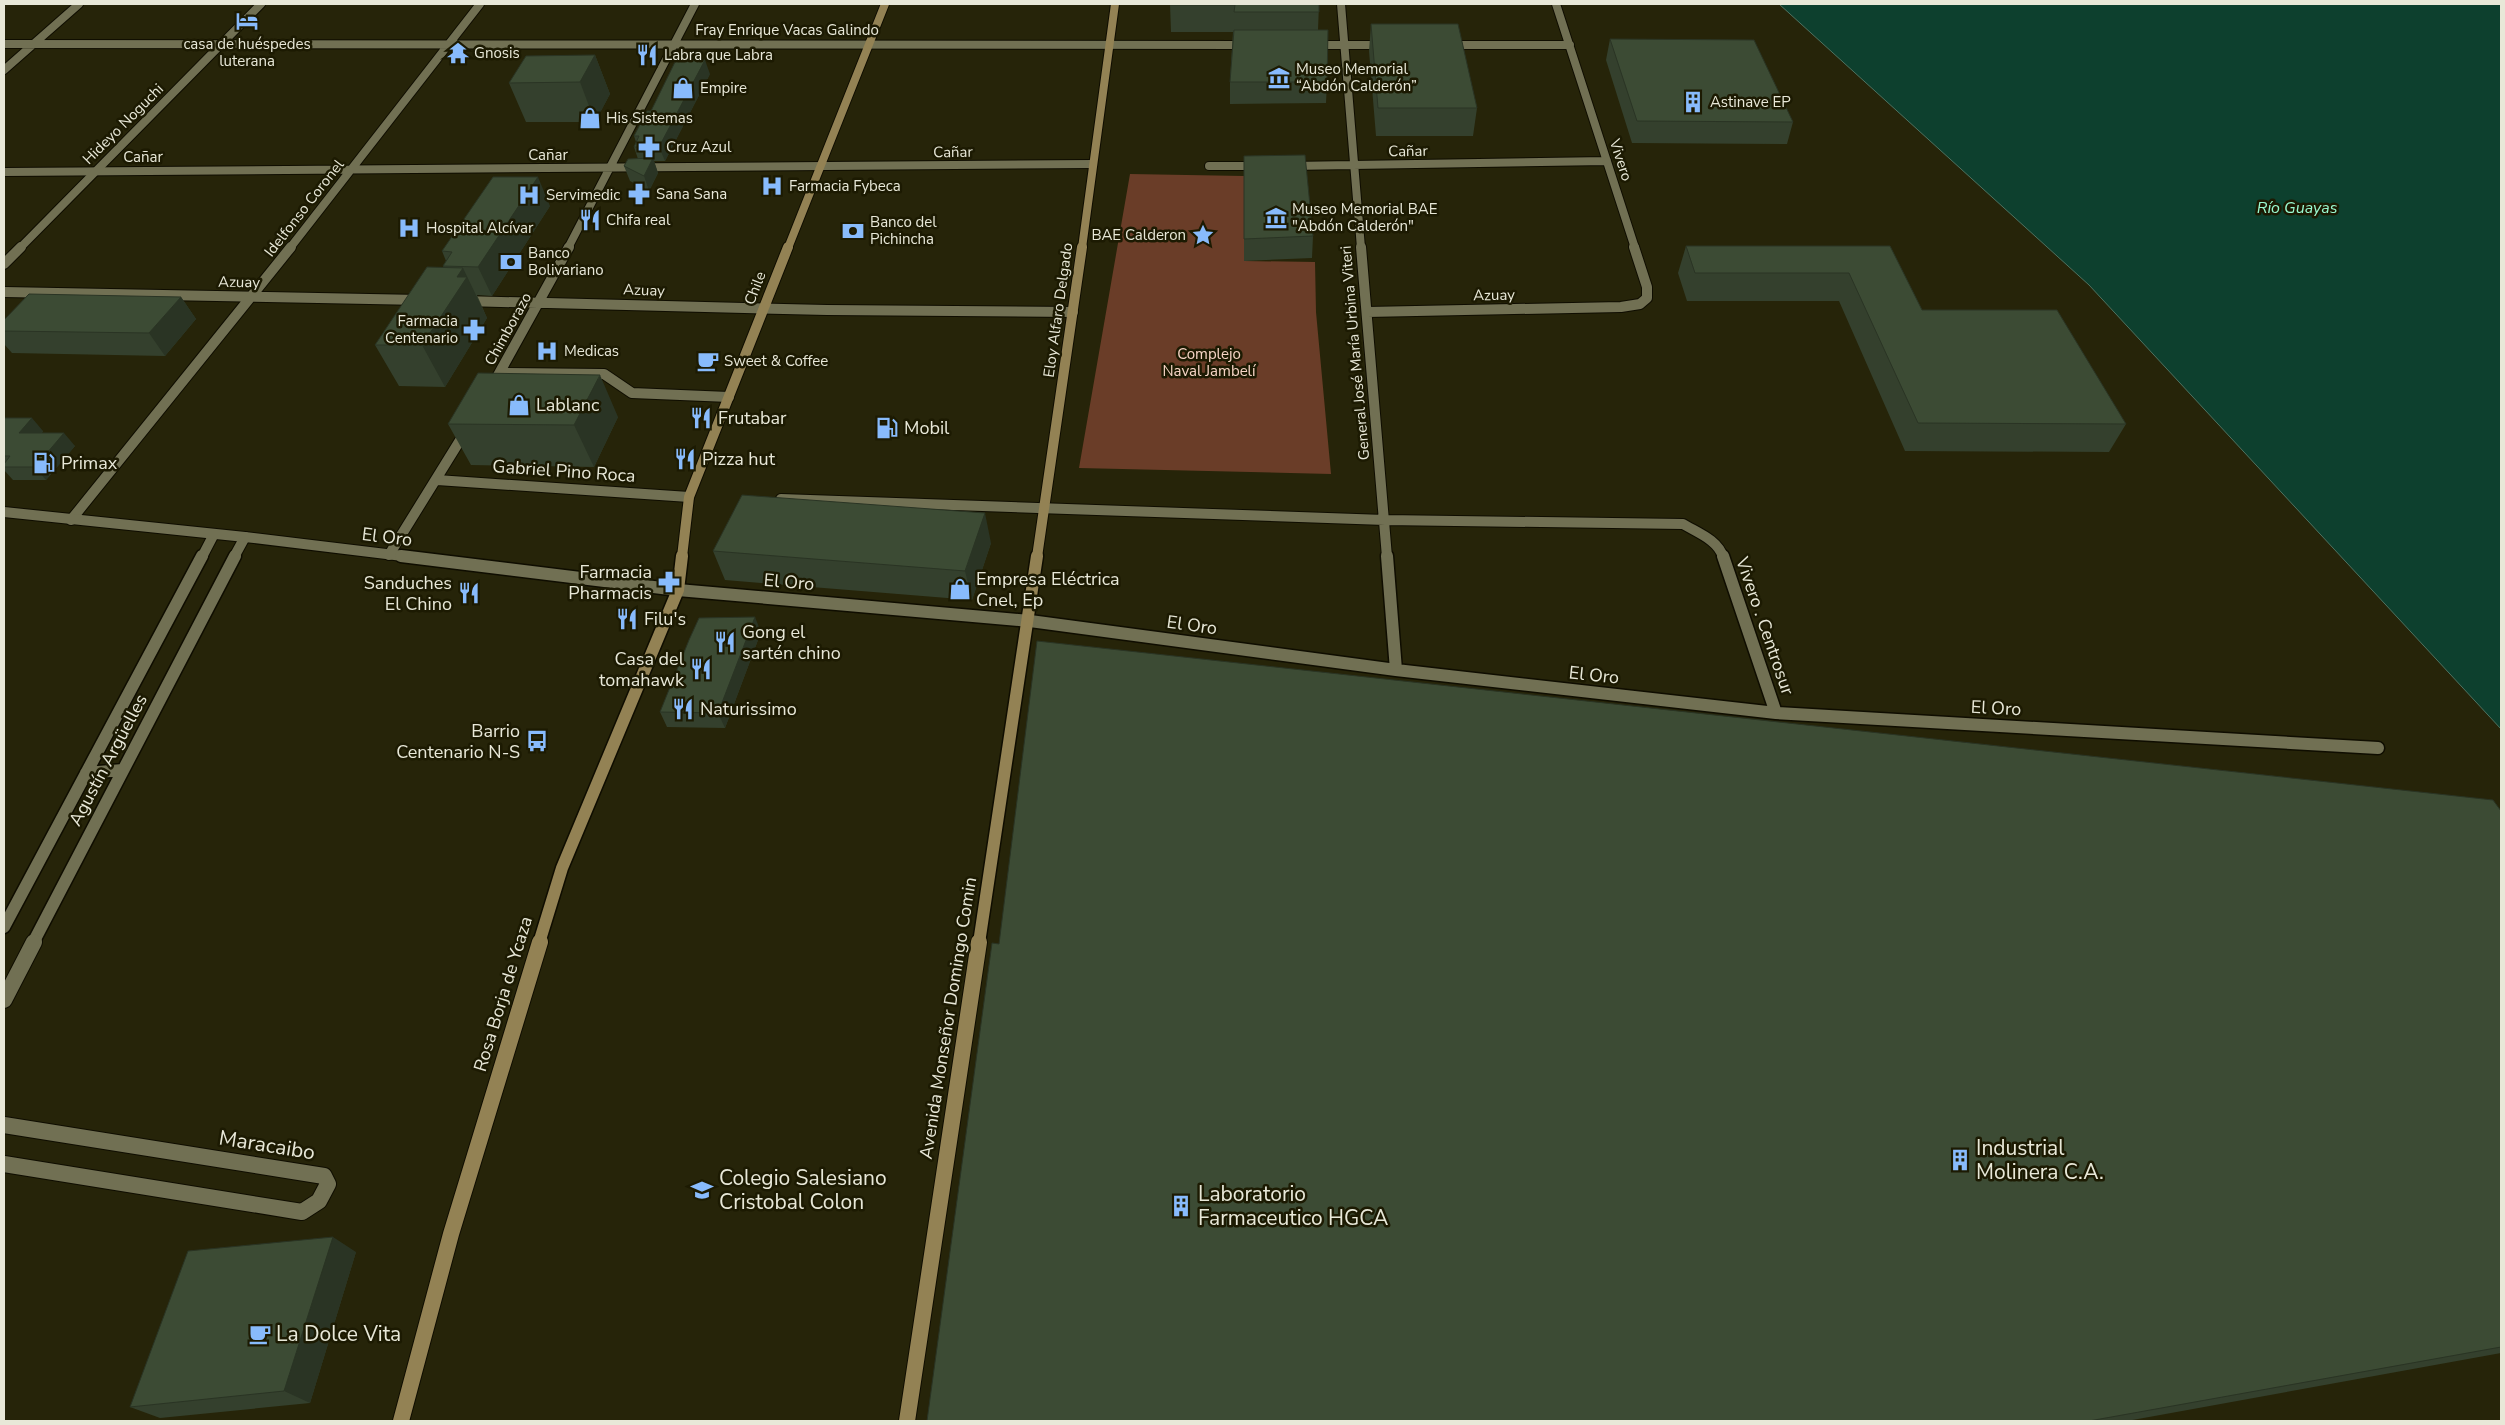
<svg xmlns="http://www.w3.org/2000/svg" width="2505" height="1425" viewBox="0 0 2505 1425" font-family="'Nunito Sans',sans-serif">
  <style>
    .green { fill: #6a3d28 }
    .water { fill: #0d402e; stroke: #4f7261 }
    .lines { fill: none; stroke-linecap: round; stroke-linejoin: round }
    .minor-far3-casing { stroke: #0f0d00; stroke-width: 10 }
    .minor-far2-casing { stroke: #0f0d00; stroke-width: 12 }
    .minor-far1-casing { stroke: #0f0d00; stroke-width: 15 }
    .minor-casing { stroke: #0f0d00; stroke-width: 18 }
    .tertiary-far2-casing { stroke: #0f0d00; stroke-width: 10 }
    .tertiary-far1-casing { stroke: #0f0d00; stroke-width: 12 }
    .tertiary-casing { stroke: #0f0d00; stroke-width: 15 }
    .secondary-far3-casing { stroke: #0f0d00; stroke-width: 10 }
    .secondary-far2-casing { stroke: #0f0d00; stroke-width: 12 }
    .secondary-far1-casing { stroke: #0f0d00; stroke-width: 15 }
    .secondary-casing { stroke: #0f0d00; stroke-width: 18 }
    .minor-far3 { stroke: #717053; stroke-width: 8 }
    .minor-far2 { stroke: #717053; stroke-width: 10 }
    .minor-far1 { stroke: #717053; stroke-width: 12 }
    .minor { stroke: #717053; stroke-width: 16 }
    .tertiary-far2 { stroke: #717053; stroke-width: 8 }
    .tertiary-far1 { stroke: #717053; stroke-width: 10 }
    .tertiary { stroke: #717053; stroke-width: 12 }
    .secondary-far3 { stroke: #938254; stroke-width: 8 }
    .secondary-far2 { stroke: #938254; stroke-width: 10 }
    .secondary-far1 { stroke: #938254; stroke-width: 12 }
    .secondary { stroke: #938254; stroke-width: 16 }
    .wall { fill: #34402d }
    .shaded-wall { fill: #2a3424 }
    .building { fill: #3c4b34; stroke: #2a3424 }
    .labels { text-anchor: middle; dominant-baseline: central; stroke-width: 5; stroke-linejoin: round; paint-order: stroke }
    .far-street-label { font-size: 15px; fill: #e8e8d8; stroke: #1c1a02 }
    .far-poi-label { font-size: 15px; fill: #e8e8d8; stroke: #1c1a02; text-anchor: start }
    .far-park-label { font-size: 15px; fill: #f7d5c6; stroke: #1c1a02 }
    .far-water-label { font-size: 16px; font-style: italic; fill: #9afad1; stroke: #1c1a02 }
    .poi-label { font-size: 18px; fill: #e8e8d8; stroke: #1c1a02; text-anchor: start }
    .street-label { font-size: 18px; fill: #e8e8d8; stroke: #1c1a02 }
    .near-street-label { font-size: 21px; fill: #e8e8d8; stroke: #1c1a02 }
    .near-poi-label { font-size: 21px; fill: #e8e8d8; stroke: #1c1a02; text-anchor: start }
  </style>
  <rect width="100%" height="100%" fill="#262409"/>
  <path class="green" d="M1130,174L1244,176V261L1315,262L1316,312L1331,474L1079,468Z"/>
  <path class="water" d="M1779,4H2501V729L2089,285Z"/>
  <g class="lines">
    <g class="minor-far3-casing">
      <path id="minor-far3" d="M1341,4L1361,248
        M1556,4L1635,248
        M4,44L1249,45
        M1311,45H1386
        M1446,45H1570
        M4,70L79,4
        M1209,166H1260
        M1290,166L1607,161
        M4,172L1093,164
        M290,248L480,4
        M568,248L695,4"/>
    </g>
    <g class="minor-far2-casing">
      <path id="minor-far2" d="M1361,247L1387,557
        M4,292L421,300
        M464,301L827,310L1073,312
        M1367,312L1621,307L1640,304L1647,298V287L1634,247
        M500,373L604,374L632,393L729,397
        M491,388L569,247
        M437,480L689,497
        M781,499L1385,520L1683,524C1698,533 1718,540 1723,557
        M71,520L291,247
        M389,555L467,429
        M202,557L214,534
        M234,557L245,537"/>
    </g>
    <g class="minor-far1-casing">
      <path id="minor-far1" d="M1387,556L1396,670
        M1723,556L1776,713
        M1030,621L1396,670L1776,713L2378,748
        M86,773L123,770
        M4,927L202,556
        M33,943L235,556"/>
    </g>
    <g class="minor-casing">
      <path id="minor" d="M4,1000L34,942
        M4,1125L324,1176L328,1184L319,1201L302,1212L4,1164"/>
    </g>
    <g class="tertiary-far2-casing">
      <path id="tertiary-far2" d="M20,248L261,4"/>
    </g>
    <g class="tertiary-far1-casing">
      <path id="tertiary-far1" d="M4,264L21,247
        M4,512L245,537L411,557"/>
    </g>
    <g class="tertiary-casing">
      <path id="tertiary" d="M401,556L678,590L1030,621"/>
    </g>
    <g class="secondary-far3-casing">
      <path id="secondary-far3" d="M788,248L885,4
        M1082,248L1115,4"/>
    </g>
    <g class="secondary-far2-casing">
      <path id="secondary-far2" d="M682,557L689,497L788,247
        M1037,557L1082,247"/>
    </g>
    <g class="secondary-far1-casing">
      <path id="secondary-far1" d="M539,943L562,868L678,590L682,556
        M979,943L1037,556"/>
    </g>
    <g class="secondary-casing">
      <path id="secondary" d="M401,1421L451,1234L540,942
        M907,1421L979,942"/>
    </g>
    <use href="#minor-far3" class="minor-far3"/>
    <use href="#minor-far2" class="minor-far2"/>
    <use href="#minor-far1" class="minor-far1"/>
    <use href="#minor" class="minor"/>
    <use href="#tertiary-far2" class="tertiary-far2"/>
    <use href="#tertiary-far1" class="tertiary-far1"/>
    <use href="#tertiary" class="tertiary"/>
    <use href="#secondary-far3" class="secondary-far3"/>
    <use href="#secondary-far2" class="secondary-far2"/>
    <use href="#secondary-far1" class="secondary-far1"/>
    <use href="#secondary" class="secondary"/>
  </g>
  <path class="wall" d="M1170,4H1319L1318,30L1327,82L1326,103L1230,104V82L1233,32H1171Z
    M1371,24L1477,108L1473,136H1376L1369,51Z
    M1610,39L1793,122L1787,144L1632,143L1606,60Z
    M595,55L610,94L595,122H526L509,83Z
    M710,74L665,161H654L658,173L649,191L630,181L624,166L638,159L634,147L636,142L634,136L651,111Z
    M1244,156L1313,236L1312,258L1244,261Z
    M550,206L492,296L477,295L487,318L445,387L399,386L375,345L444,268L443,266L446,261L442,251Z
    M1686,246H1890L1922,310L2126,424L2109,452L1905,451L1839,301H1687L1678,273Z
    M181,297L196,319L165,356L12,353L4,344V320Z
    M618,417L594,467L471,465L448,424Z
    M4,418L43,431L42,433L75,446L46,480H13L4,470Z
    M991,543L972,600L725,580L713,551Z
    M761,632L725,728L667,727L660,712Z
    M2501,811V1353L2127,1421H927L999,944Z
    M356,1252L310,1403L160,1418L130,1407Z"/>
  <path class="shaded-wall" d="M595,55L610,94L595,122L580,82Z
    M705,60L710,74L665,161L659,147Z
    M653,158L658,173L649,191L644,176Z
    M538,177L550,206L492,296L478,267Z
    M463,268L487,318L445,387L422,345L457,277Z
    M181,297L196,319L165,356L149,333Z
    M600,375L618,417L594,467L574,425Z
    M32,418L43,431L30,446L19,433Z
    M64,433L75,446L46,480L35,467Z
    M985,513L991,543L972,600L965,571Z
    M755,617L761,632L725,728L718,713Z
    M333,1237L356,1252L310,1403L284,1391Z"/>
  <path class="building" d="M1170,4H1319V12H1234L1235,5H1170Z
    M1371,24H1458L1477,108H1378Z
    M1234,30H1328L1327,82H1230Z
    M1610,39L1754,40L1793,122L1637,121Z
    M595,55L580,82L509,83L526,56Z
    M676,60H705L659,147H634L639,136H634L647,111H651Z
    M1305,155L1313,236L1244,239V156Z
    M653,158L644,176L624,166L628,159Z
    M493,177H538L478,267L443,266L452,252L442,251Z
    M1686,246H1890L1922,310H2057L2126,424L1918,423L1849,273H1695Z
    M427,267L463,268L457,277H467L422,345H375Z
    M29,294L181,297L149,333L4,331V320Z
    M478,373L600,375L574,425L448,424Z
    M4,418H32L19,433H64L35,467H4V464L10,456H4Z
    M742,495L985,513L965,571L713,551Z
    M755,617L718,713L660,712L689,640L699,618Z
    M1037,641L2493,800L2501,811V1347L2089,1421H927L992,943L999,944Z
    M333,1237L284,1391L130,1407L188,1251Z"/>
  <defs>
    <g id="hotel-bare" transform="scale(1.725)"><path d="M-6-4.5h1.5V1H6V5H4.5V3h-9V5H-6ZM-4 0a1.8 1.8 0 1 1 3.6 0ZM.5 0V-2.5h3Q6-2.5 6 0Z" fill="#88bbfc" stroke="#1c1a02" stroke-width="2.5" paint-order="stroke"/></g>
    <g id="temple-bare" transform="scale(1.725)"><path d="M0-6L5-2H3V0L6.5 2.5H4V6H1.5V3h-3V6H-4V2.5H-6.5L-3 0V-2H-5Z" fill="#88bbfc" stroke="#1c1a02" stroke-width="2.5" paint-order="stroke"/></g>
    <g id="restaurant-bare" transform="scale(1.725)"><path d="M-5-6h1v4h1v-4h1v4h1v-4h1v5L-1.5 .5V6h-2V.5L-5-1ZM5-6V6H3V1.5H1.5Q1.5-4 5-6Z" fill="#88bbfc" stroke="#1c1a02" stroke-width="2.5" paint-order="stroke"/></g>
    <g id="museum-bare" transform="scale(1.725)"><path d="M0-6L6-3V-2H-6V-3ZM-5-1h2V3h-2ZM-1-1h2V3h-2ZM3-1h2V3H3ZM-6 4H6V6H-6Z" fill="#88bbfc" stroke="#1c1a02" stroke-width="2.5" paint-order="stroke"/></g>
    <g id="shop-bare" transform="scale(1.725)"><path d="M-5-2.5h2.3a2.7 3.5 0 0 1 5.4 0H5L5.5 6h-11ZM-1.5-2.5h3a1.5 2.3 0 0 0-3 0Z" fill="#88bbfc" stroke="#1c1a02" stroke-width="2.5" paint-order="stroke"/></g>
    <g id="building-bare" transform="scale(1.725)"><path d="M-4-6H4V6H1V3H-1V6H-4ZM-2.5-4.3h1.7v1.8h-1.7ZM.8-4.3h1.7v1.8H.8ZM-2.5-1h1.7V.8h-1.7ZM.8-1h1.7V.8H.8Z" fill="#88bbfc" stroke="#1c1a02" stroke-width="2.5" paint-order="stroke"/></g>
    <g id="pharmacy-bare" transform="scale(1.725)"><path d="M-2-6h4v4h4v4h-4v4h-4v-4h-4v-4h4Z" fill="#88bbfc" stroke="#1c1a02" stroke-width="2.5" paint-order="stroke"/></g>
    <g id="hospital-bare" transform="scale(1.725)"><path d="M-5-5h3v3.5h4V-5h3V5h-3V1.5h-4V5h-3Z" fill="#88bbfc" stroke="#1c1a02" stroke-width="2.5" paint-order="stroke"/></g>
    <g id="bank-bare" transform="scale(1.725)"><path d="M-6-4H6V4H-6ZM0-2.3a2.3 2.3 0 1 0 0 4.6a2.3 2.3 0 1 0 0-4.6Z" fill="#88bbfc" stroke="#1c1a02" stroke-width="2.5" paint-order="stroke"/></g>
    <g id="sight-bare" transform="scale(1.725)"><path d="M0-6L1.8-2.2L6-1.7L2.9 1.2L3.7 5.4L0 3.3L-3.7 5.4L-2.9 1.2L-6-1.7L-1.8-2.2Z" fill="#88bbfc" stroke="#1c1a02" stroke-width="2.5" paint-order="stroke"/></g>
    <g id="cafe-bare" transform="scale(1.725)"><path d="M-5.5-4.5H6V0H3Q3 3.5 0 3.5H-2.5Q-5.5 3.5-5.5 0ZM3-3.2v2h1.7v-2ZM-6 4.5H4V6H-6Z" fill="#88bbfc" stroke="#1c1a02" stroke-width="2.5" paint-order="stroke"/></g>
    <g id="fuel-bare" transform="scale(1.725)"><path d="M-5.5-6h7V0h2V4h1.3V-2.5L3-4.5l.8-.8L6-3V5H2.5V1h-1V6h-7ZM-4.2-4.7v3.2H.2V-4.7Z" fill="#88bbfc" stroke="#1c1a02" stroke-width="2.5" paint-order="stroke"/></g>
    <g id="bus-bare" transform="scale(1.725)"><path d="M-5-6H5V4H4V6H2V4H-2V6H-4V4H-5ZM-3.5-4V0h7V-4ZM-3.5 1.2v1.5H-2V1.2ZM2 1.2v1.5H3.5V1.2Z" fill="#88bbfc" stroke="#1c1a02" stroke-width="2.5" paint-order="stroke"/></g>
    <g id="school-bare" transform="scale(1.725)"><path d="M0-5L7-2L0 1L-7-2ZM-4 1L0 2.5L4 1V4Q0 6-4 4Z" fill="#88bbfc" stroke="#1c1a02" stroke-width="2.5" paint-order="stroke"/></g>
  </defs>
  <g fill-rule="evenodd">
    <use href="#hotel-bare" x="247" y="21"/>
    <use href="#temple-bare" x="458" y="53"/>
    <use href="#restaurant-bare" x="647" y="55"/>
    <use href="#museum-bare" x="1279" y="78"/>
    <use href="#shop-bare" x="683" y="88"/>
    <use href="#building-bare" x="1693" y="102"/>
    <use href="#shop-bare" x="590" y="118"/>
    <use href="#pharmacy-bare" x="649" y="147"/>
    <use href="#hospital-bare" x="772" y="186"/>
    <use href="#pharmacy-bare" x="639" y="194"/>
    <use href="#hospital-bare" x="529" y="195"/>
    <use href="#museum-bare" x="1276" y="218"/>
    <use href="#restaurant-bare" x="590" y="220"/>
    <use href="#hospital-bare" x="409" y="228"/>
    <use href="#bank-bare" x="853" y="231"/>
    <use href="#sight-bare" x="1203" y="235"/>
    <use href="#bank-bare" x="511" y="262"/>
    <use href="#pharmacy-bare" x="474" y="330"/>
    <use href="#hospital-bare" x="547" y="351"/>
    <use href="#cafe-bare" x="708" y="361"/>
    <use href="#shop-bare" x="519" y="405"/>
    <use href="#restaurant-bare" x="701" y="418"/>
    <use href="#fuel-bare" x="887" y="428"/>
    <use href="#restaurant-bare" x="685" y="459"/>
    <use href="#fuel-bare" x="44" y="463"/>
    <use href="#pharmacy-bare" x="669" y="582"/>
    <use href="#shop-bare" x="960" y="589"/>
    <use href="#restaurant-bare" x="469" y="593"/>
    <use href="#restaurant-bare" x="627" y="619"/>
    <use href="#restaurant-bare" x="725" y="642"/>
    <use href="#restaurant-bare" x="701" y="669"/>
    <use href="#restaurant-bare" x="683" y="709"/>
    <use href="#bus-bare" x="537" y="741"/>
    <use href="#building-bare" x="1960" y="1160"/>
    <use href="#school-bare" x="702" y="1190"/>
    <use href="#building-bare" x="1181" y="1206"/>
    <use href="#cafe-bare" x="260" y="1334"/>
  </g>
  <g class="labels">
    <g class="far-street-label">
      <text x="787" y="30">Fray Enrique Vacas Galindo</text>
      <text transform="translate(123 124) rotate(-45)">Hideyo Noguchi</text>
      <text transform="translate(1408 151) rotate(-1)">Cañar</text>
      <text transform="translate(953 152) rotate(-1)">Cañar</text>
      <text x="548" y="155">Cañar</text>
      <text x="143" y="157">Cañar</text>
      <text transform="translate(1621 160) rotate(72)">Vivero</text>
      <text transform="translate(304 208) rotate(-52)">Idelfonso Coronel</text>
      <text transform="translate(239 282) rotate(1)">Azuay</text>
      <text transform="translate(755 288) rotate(-69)">Chile</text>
      <text transform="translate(644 290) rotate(2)">Azuay</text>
      <text transform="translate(1494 295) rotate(-1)">Azuay</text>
      <text transform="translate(1058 310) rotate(-82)">Eloy Alfaro Delgado</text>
      <text transform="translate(508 329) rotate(-61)">Chimborazo</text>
      <text transform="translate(1355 353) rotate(-95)">General José María Urbina Viteri</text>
    </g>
    <g class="far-poi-label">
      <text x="247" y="44" text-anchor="middle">casa de huéspedes<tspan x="247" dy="17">luterana</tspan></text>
      <text x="474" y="53">Gnosis</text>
      <text x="664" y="55">Labra que Labra</text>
      <text x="1296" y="69">Museo Memorial<tspan x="1296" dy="17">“Abdón Calderón”</tspan></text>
      <text x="700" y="88">Empire</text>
      <text x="1710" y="102">Astinave EP</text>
      <text x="606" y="118">His Sistemas</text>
      <text x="666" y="147">Cruz Azul</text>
      <text x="789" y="186">Farmacia Fybeca</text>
      <text x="656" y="194">Sana Sana</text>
      <text x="546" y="195">Servimedic</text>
      <text x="1292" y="209">Museo Memorial BAE<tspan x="1292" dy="17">"Abdón Calderón"</tspan></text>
      <text x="606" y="220">Chifa real</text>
      <text x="870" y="222">Banco del<tspan x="870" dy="17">Pichincha</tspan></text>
      <text x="426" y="228">Hospital Alcívar</text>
      <text x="1186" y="235" text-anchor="end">BAE Calderon</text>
      <text x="528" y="253">Banco<tspan x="528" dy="17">Bolivariano</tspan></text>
      <text x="458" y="321" text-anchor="end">Farmacia<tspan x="458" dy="17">Centenario</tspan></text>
      <text x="564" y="351">Medicas</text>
      <text x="724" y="361">Sweet &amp; Coffee</text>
    </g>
    <g class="far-park-label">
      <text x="1209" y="354">Complejo<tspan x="1209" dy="17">Naval Jambelí</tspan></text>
    </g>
    <g class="far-water-label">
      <text x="2297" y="208">Río Guayas</text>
    </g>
    <g class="poi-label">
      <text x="536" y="405">Lablanc</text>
      <text x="718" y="418">Frutabar</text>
      <text x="904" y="428">Mobil</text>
      <text x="702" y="459">Pizza hut</text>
      <text x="61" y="463">Primax</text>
      <text x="652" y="572" text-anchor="end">Farmacia<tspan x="652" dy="21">Pharmacis</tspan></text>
      <text x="976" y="579">Empresa Eléctrica<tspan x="976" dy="21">Cnel, Ep</tspan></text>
      <text x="452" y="583" text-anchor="end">Sanduches<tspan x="452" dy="21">El Chino</tspan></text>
      <text x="644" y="619">Filu's</text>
      <text x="742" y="632">Gong el<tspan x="742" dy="21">sartén chino</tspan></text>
      <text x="684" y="659" text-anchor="end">Casa del<tspan x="684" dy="21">tomahawk</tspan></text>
      <text x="700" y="709">Naturissimo</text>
      <text x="520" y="731" text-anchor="end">Barrio<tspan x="520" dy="21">Centenario N-S</tspan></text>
    </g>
    <g class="street-label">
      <text transform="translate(564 471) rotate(4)">Gabriel Pino Roca</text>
      <text transform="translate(387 537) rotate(7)">El Oro</text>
      <text transform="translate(789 582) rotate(5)">El Oro</text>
      <text transform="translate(1192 625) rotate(8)">El Oro</text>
      <text transform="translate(1765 626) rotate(71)">Vivero . Centrosur</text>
      <text transform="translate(1594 675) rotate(6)">El Oro</text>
      <text transform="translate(1996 708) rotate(3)">El Oro</text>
      <text transform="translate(108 760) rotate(-62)">Agustín Argüelles</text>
      <text transform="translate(503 994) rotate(-73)">Rosa Borja de Ycaza</text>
      <text transform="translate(948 1018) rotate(-81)">Avenida Monseñor Domingo Comin</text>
    </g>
    <g class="near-street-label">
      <text transform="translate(267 1145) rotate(9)">Maracaibo</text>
    </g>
    <g class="near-poi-label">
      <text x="1976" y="1148">Industrial<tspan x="1976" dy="24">Molinera C.A.</tspan></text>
      <text x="719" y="1178">Colegio Salesiano<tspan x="719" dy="24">Cristobal Colon</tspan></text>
      <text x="1198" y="1194">Laboratorio<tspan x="1198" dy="24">Farmaceutico HGCA</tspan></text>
      <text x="276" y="1334">La Dolce Vita</text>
    </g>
  </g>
  <rect width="2505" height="1425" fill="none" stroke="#e8e8d8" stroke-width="10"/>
</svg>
